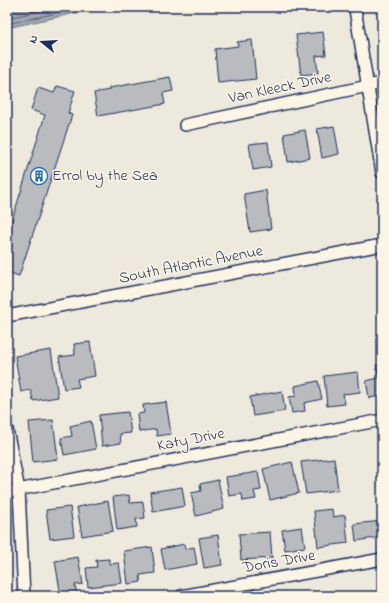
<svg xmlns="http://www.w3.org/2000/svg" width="389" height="603" viewBox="0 0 389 603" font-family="'Indie Flower',sans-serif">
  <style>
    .water { fill: #a2a7af; stroke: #6c778f }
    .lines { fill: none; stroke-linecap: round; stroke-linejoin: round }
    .shore { stroke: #515f7e; stroke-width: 1 }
    .building { fill: #babbbe; stroke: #1b2f5e }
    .minor-casing { stroke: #1b2f5e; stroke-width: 14 }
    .minor { stroke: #fcf5e5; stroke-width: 11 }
    .labels { text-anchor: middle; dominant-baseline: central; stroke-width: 3; stroke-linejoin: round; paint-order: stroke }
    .street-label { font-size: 16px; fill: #1b2f5e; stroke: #fcf5e5 }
    .poi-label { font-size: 16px; fill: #1b2f5e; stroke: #fcf5e5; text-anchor: start }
  </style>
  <rect width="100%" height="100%" fill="#eee9dd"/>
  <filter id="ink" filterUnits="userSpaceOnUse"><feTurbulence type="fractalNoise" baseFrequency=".025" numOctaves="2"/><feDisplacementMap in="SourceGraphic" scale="8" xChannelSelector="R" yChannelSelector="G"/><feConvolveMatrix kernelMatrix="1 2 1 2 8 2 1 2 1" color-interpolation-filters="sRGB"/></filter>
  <g filter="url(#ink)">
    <path class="water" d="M7,7H103L7,28Z"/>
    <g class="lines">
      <path class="shore" d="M7,18L60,7
        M7,24L84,7"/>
    </g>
    <path class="building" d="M382,15V39L378,16Z
      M323,32L326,55L316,56L318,73L301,75L296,35Z
      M252,40L256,79L218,83L215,49L238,46L237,42Z
      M170,77L173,91L163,93L165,104L98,116L94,93L109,90V88Z
      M57,86L75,91L68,113L72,115L19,276L7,272V236L45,115L31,110L38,88L54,93Z
      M334,126L339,154L322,158L317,129Z
      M305,130L310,158L288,162L284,134Z
      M268,142L271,167L253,170L249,144Z
      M266,190L271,229L250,232L244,194Z
      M90,342L95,376L77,379L79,387L64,389L59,357L75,355L74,344Z
      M51,350L58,397L33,401L31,390L21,392L15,356Z
      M382,364V396L369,398L366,381L379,378L376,365Z
      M358,372L360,392L343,394L345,404L327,406L324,376Z
      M318,381L322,399L304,403L305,411L292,413L289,397L296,396L295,386Z
      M282,391L285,411L253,416L250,397Z
      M166,402L171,434L157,436L156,429L139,432L137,414L144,413L143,405Z
      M128,412L131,433L120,434L121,443L102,446L99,415Z
      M53,420L58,459L33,462L29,422Z
      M91,421L96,449L64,455L61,438L72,436L70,426Z
      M334,458L338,490L306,494L301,462Z
      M292,462L299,493L270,500L263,469Z
      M258,472L261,490L254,491L256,499L243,501L242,494L229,496L226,477Z
      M218,480L224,509L196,516L191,493L201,491L200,484Z
      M182,487L185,506L153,512L150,492Z
      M129,495L130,503L143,502L145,518L136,519L137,527L117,530L113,497Z
      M108,501L113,531L82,536L77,507Z
      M70,507L74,536L50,539L46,510Z
      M332,509L333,517L345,515L348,543L318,547L314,511Z
      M382,521V537L356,541L354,524Z
      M302,527L305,547L285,550L282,530Z
      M270,532L272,558L241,560L239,534Z
      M218,535L222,565L204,568L199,538Z
      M184,544L185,549L194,547L197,564L165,570L161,549Z
      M152,547L155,573L140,575L141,582L128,584L124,551Z
      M78,557L83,584L75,585L77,595L61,596L55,561Z
      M109,559V564L119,563L122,583L88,587L86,568L97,567L96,560Z
      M8,575L10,596H7V576Z"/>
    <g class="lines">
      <g class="minor-casing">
        <path id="minor" d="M355,9L382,173
          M185,125L382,83
          M7,316L382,245
          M7,429L19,490L24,596
          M7,492L382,420
          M181,596L382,559"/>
      </g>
      <use href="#minor" class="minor"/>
    </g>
  </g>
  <defs>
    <g id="building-ring" transform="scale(0.9)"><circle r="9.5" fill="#fcf5e5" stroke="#1f6fb2" stroke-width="1.5"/><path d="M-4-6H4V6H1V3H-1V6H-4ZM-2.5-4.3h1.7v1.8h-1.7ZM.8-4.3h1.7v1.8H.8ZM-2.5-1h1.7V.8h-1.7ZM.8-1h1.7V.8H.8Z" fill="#1f6fb2"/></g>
  </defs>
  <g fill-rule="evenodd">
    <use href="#building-ring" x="39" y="176"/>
  </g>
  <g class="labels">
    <g class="street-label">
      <text transform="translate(280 88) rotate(-12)">Van Kleeck Drive</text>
      <text transform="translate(191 265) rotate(-11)">South Atlantic Avenue</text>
      <text transform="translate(191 440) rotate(-11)">Katy Drive</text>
      <text transform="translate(279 562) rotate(-10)">Doris Drive</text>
    </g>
    <g class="poi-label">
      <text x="52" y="176">Errol by the Sea</text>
    </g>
  </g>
  <rect width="389" height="603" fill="none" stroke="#fcf5e5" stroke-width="24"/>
  <rect x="12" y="12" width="365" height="579" fill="none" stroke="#1b2f5e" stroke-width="1.5" filter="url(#ink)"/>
  <g transform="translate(42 42) rotate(288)" stroke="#fcf5e5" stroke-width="3" paint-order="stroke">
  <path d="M0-3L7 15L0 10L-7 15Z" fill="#1b2f5e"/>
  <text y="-6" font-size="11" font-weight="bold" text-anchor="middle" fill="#1b2f5e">N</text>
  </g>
</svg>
